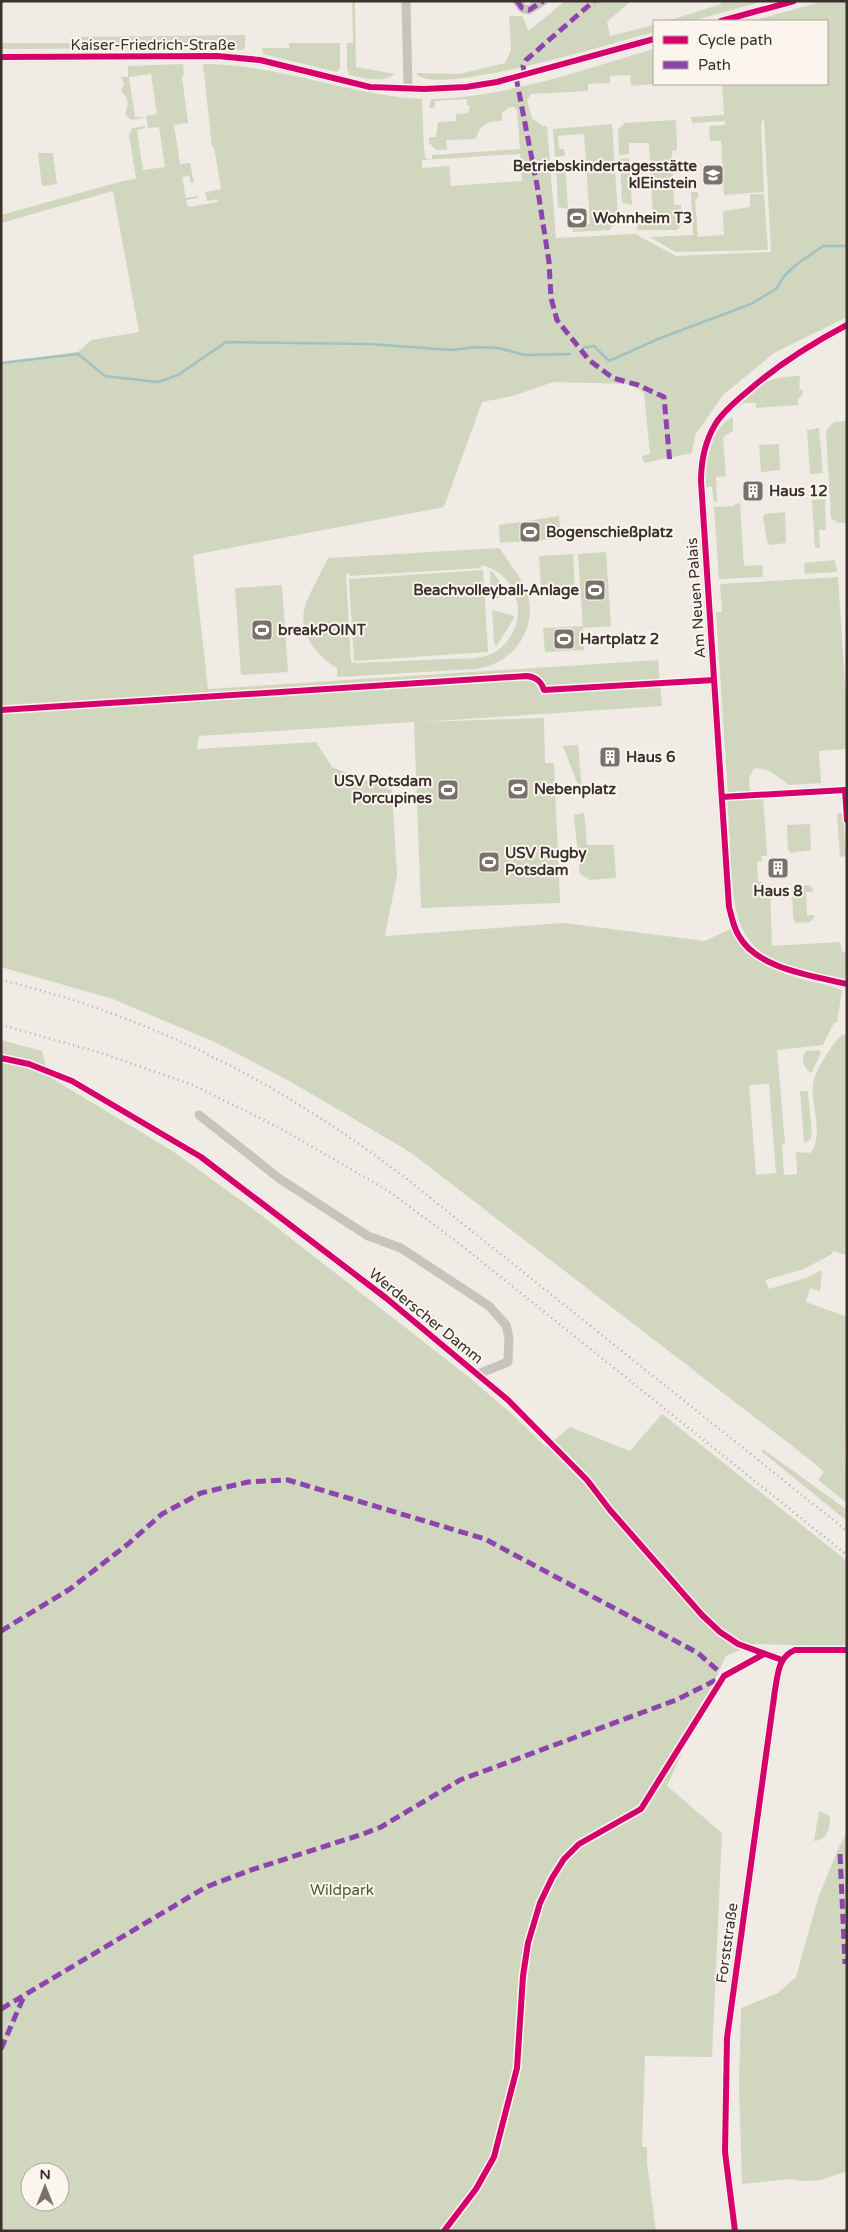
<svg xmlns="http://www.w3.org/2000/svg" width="848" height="2232" viewBox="0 0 848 2232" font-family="'Varela Round',sans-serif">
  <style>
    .green { fill: #d1d6bf; fill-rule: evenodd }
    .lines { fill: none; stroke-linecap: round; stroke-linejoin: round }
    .stream { stroke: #a1c2c1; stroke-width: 2.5 }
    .minor { stroke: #c9c3be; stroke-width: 9 }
    .rail { stroke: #b1aca8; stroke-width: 2.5; stroke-dasharray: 1 4; stroke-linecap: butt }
    .quiet { stroke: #8e44ad; stroke-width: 5; stroke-dasharray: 10 5; stroke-linecap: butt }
    .cycleway-casing { stroke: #fbf5ee; stroke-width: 9 }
    .cycleway { stroke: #d6006c; stroke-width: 6 }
    .labels { text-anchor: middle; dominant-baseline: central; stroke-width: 4; stroke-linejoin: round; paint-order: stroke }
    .street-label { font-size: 15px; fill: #3b302b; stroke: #fbf5ee }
    .poi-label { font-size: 15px; font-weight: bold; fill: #3b302b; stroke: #fbf5ee; text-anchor: start }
    .park-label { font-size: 15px; fill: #4a5a2e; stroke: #fbf5ee }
  </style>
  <rect width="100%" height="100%" fill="#f0ebe5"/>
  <path class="green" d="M352,1H355L356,67L395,74C382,84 364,78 349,75L347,68V43H353Z
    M565,1H631L607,22L610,36L654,25V32C623,40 430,100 416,73L459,74L505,63L511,50L509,16H522L529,31Z
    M721,1H764L692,21H667L721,4Z
    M824,1H847V317L774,353L723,395L695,435L692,453L644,463L642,456L650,454L644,393L631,384L553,382L513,396L482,402L444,507L193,555L208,689L658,660L662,706L421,722L544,718L545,763H554L560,903L421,908L414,722L199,736L197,749L316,742L332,767L392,790L397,875L385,936L564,923L705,941L730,929C750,964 776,972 812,982C822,984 834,986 842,991L837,1022L834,1023L823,1045L777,1050L785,1144H782L784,1175L797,1174L796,1152L810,1153C825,1135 810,1105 813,1084C815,1071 833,1042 843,1034L847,1036V1255L833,1251L832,1254L804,1269L765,1280L769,1289L806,1278L822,1270L820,1291L810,1288L806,1302L847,1317L845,1459L847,1503L818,1480L824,1472L809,1459L410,1152L293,1083L219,1044L113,999L1,967V362L78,352L91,340L139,332L113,191L1,223V215L123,181L136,179L129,135L132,128L145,126V128L137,130L143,170L165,167L159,127L148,128L146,116L157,114L151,74L129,77L135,117H143V118L131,120L125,114C129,105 129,98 121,91L124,85L121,77H128V66L183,64L184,74L182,77L188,123L174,125L180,164L190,163L194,182L191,183L189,176L182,177L186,198L198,196V198L186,200L188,207L218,202L217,199L207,201L205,192L221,189L214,147H212L203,64C278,64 348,95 422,99L424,150L426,159H432V155L520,149L517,110L515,107H509L502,113V121C488,120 479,125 476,139L446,140L447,150H436L429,143V137H436L438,122L456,121V114L468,113L470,105L467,106V99L435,101V107L432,108L429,107L431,99C508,97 581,70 654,49L655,84L631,86L630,75L610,76V83L588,84V91L531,94L527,100L532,118L542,126H547L556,238L635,234L676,256L771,252L764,118L761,123L764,192L724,195L721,141H710L709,126L725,125V121L692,123L691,117L724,115L722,84H827V21H752ZM520,154L522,181L451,186L449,166L422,168V160ZM769,1084L776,1173L756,1175L749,1085Z
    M245,35V48L242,50L194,48L1,49V43H78L81,37Z
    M289,43H340V68L337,72L263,54L262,48H289Z
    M676,120L677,150L672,151L674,205H681L682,224L677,230H637V220L653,219L649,143H629V154L619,155L618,129L625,123Z
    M612,124L618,215L610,230L573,232V225L590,224L584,134L558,136L559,149H564L565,156L555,157L553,129Z
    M38,153H53L57,184L42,186Z
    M629,158L632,205L622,203L620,159Z
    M556,162H565L568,209L558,207Z
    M691,192H698V198L695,199L698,237L724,235L723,211L750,207V194H764L768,250L675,252L650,237L693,235Z
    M800,376L799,390H803V394L798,399V405L756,408V403H744L737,408C761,384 764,377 800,376Z
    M733,417V431L723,437L726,476L716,477L717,501L714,502L712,487H705C705,466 711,426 733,417Z
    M847,421V523H838L831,518L826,430L834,422Z
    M819,428L823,473L810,474L807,430Z
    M779,444L780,470L761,472L759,445Z
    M825,499L826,530H819L820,548L815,547L812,500Z
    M740,503L744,566L762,565L763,577L719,579L714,507L734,506L735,504Z
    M785,512L786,543L770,545L767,542L763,516L765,514Z
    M559,516L561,539L500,543L499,525Z
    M499,548C508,561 520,575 526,590C540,627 514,664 476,669L337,677V668C315,656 296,629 306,603C312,588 321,573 328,558ZM481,565C498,569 512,581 516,598C523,620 511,646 489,655C476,660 460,658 447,659C417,660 388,662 358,663L351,662L346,574L349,573V576L481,568Z
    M606,552L611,626L583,628L584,650L545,652L543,628L583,626L578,554Z
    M573,554L575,587L541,589L539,556Z
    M835,560L837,572L805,574L804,563Z
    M483,570L488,652L354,661L349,579Z
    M490,571H492L509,594L491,601Z
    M838,577L847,714V749L819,751L821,783L789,785C778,777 768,766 754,769L749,777L750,794L728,795L716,612H722L720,584Z
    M282,585L288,672L241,675L235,588Z
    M492,610L515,616L496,647L494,643Z
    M578,745L582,790L576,780L563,746Z
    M763,797L767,856H761L762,861L757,862L758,882H763V887H770L772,946L840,942L842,952L847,951L845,980C820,973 791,969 768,956C733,936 734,899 731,865C730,843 729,821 727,799Z
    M584,813L587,845H614L616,878L590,880L580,874L574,815Z
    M837,813H843L846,856L840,857Z
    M810,824L811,850L791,853L788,849L787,825Z
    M808,885L812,887L813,892H806L807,915H814V918L810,922L796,923L793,918L792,889L795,886Z
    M1,1040L42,1051L48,1076L174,1152L257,1212L465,1374L513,1415L546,1447L570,1427L630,1451L662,1414L847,1561V1646L755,1644L726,1656L667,1786L722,1833L712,2057L645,2056L642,2147H647V2162L656,2231H1ZM30,2172H60V2202H30Z
    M819,1050L821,1053L812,1072H810C803,1067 800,1058 806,1051Z
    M800,1091H808L812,1134L810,1140L804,1143Z
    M763,1449L847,1510V1521L761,1451Z
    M819,1811L830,1816C830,1828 828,1840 814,1841Z
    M847,1832V2171L821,2180L802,2181L791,2179L742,2184L739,2085L741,2008L778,1993L796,1977L818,1898L839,1847Z"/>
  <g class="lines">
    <path class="stream" d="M583,348L594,346L609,361L658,339L751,304L776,289L785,275L797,264L823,246H847
      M1,363L78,354L105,376L158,382L178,375L226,342L369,344L452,350L477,347L498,348L525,355L570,354"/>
    <path class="minor" d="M406,1L408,89
      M517,1L522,8L529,10L543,1
      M721,21L794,1
      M1,57L217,56L260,60L370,87L424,89L466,87L497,82L654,39
      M847,325C811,344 779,364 748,391C737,400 724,411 716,423C705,441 701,461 701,481L729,907C732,917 733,927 739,936C757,969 814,976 847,984
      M1,1058L29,1064L72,1081L201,1157L386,1298L508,1400L587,1480L610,1510L702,1615L720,1632L738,1644L782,1660
      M199,1115L280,1179L368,1236L401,1248L489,1306L506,1325L509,1338L508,1362L478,1374
      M735,2231L725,2152L727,2038L775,1690C778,1674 778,1657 795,1650H847"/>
    <path class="rail" d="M1,980C151,1016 280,1083 403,1176L847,1531
      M1,1025L101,1053L193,1085L278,1127L387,1190L456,1241L847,1555"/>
    <path class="quiet" d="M517,1L522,8L529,10L543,1
      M525,75L523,66L526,60L594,1
      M516,77L537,185L549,262L551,298L557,320L589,360L613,378L638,385L664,397L670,464
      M1,1631L70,1589L128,1544L162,1514L201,1493L248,1482L288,1480L485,1539L698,1653L724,1676
      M840,1854L845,1964
      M1,2009L206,1887L251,1870L363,1834L381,1827L460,1780L676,1700L722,1677
      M1,2049L25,1994"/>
    <g class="cycleway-casing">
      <path id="cycleway" d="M721,21L794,1
        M1,57L217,56L260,60L370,87L424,89L466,87L497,82L654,39
        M847,325C811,344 779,364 748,391C737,400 724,411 716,423C705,441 701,461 701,481L729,907C732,917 733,927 739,936C757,969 814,976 847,984
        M1,710L527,676C536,677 541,681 544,690L714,680
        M722,797L845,790L847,820
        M1,1058L29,1064L72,1081L201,1157L386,1298L508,1400L587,1480L610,1510L702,1615L720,1632L738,1644L782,1660
        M444,2231L476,2189L494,2157L517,2068L523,1976L528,1943L540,1903L552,1878L564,1859L579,1844L641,1809L724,1676L764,1654
        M735,2231L725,2152L727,2038L775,1690C778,1674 778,1657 795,1650H847"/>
    </g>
    <use href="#cycleway" class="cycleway"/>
  </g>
  <defs>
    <g id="school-square" transform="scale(1.125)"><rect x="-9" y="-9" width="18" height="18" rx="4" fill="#7a716c" stroke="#fbf5ee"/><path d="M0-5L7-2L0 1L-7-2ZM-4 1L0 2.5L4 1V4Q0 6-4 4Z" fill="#fff"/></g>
    <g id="stadium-square" transform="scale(1.125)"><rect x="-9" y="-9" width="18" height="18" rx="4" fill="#7a716c" stroke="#fbf5ee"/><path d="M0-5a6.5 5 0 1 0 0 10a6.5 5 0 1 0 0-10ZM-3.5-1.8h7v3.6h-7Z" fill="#fff"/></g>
    <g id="building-square" transform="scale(1.125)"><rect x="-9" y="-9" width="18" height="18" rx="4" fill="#7a716c" stroke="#fbf5ee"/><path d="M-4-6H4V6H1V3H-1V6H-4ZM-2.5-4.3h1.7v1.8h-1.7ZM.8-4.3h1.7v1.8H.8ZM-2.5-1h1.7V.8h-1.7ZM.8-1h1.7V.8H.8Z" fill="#fff"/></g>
  </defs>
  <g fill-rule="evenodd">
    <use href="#school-square" x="713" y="175"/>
    <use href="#stadium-square" x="577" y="218"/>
    <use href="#building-square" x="753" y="491"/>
    <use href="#stadium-square" x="530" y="532"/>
    <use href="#stadium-square" x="595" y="590"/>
    <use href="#stadium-square" x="262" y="630"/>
    <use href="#stadium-square" x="564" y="639"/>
    <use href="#building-square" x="610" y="757"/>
    <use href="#stadium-square" x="518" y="789"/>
    <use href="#stadium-square" x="448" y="790"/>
    <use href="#stadium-square" x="489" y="862"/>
    <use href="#building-square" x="778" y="868"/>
  </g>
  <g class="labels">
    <g class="street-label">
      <text x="153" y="45">Kaiser-Friedrich-Straße</text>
      <text transform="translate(696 598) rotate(-94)">Am Neuen Palais</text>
      <text transform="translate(426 1316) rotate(39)">Werderscher Damm</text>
      <text transform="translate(727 1943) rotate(-82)">Forststraße</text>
    </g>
    <g class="poi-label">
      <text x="697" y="166" text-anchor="end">Betriebskindertagesstätte<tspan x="697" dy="17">klEinstein</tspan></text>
      <text x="593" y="218">Wohnheim T3</text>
      <text x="769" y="491">Haus 12</text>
      <text x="546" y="532">Bogenschießplatz</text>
      <text x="579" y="590" text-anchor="end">Beachvolleyball-Anlage</text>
      <text x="278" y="630">breakPOINT</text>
      <text x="580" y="639">Hartplatz 2</text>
      <text x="626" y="757">Haus 6</text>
      <text x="432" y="781" text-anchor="end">USV Potsdam<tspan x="432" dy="17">Porcupines</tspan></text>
      <text x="534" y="789">Nebenplatz</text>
      <text x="505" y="853">USV Rugby<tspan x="505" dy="17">Potsdam</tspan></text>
      <text x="778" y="891" text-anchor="middle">Haus 8</text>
    </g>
    <g class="park-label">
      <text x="342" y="1890">Wildpark</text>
    </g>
  </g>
  <rect width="848" height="2232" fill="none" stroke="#3b302b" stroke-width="5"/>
  <rect x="653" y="20" width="175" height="65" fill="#fbf5ee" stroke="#aea6a0"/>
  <rect x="663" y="36" width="25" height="8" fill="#d6006c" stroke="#aea6a0"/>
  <text x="698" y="45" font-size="15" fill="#3b302b">Cycle path</text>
  <rect x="663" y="61" width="25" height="8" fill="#8e44ad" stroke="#aea6a0"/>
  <text x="698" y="70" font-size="15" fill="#3b302b">Path</text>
  <g transform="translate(45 2187)"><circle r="24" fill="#fbf5ee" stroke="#aea6a0"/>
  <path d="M0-4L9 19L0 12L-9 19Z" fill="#7a716c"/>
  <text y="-8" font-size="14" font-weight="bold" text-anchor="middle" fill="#3b302b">N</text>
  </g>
</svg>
